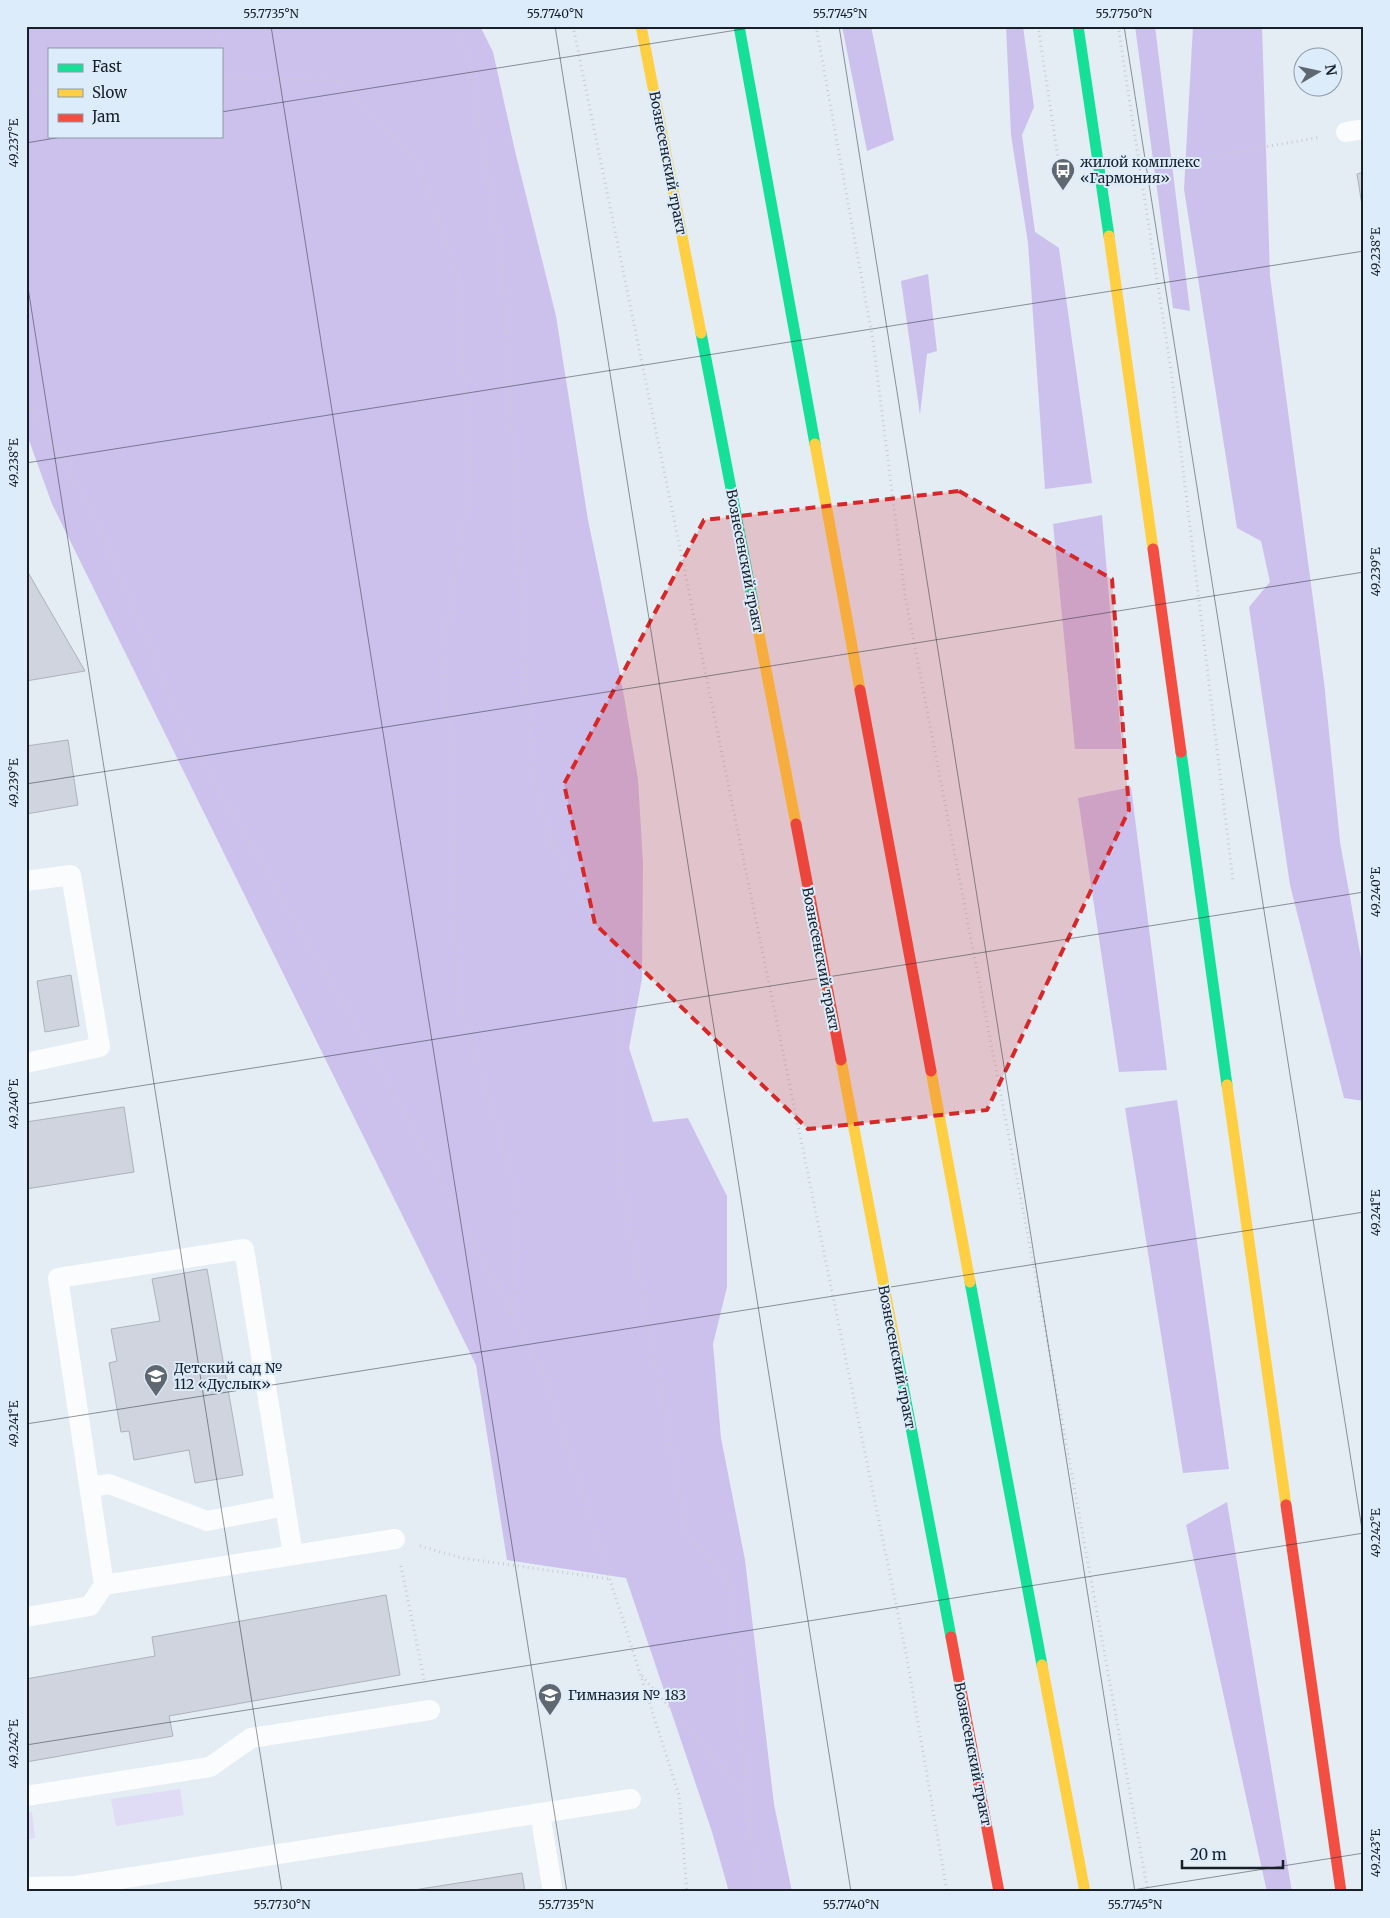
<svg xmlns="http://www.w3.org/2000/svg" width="1390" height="1918" viewBox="0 0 1390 1918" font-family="Merriweather,serif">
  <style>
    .green { fill: #e0dcf6 }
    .forest { fill: #ccc1ec; fill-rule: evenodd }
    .building { fill: #cfd4de; stroke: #adb2bb }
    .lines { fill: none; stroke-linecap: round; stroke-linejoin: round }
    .path { stroke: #c9cccf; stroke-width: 3; stroke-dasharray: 1 4; stroke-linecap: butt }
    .lane { stroke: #fbfcfd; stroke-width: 20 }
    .fast { stroke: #16e098; stroke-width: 11 }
    .slow { stroke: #ffcf43; stroke-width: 11 }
    .jam { stroke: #f24e42; stroke-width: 11 }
    .marked { fill: #d62828; fill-opacity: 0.2; stroke: #d62828; stroke-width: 4; stroke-dasharray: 10 6; stroke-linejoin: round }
    .ticks { fill: none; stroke: #172029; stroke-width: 1; stroke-opacity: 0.45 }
    .labels { text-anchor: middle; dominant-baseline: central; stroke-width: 4; stroke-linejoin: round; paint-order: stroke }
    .poi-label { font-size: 14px; fill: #172029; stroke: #ddecfb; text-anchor: start }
    .street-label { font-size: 14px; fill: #172029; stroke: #ddecfb }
    .neatline { fill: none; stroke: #172029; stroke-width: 2 }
    .ticks-label { font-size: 12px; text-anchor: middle; fill: #172029 }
  </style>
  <rect width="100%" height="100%" fill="#e4ecf4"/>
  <path class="green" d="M180,1789L184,1815L116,1826L111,1799Z
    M32,1812L35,1838L26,1840V1813Z"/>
  <path class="forest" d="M26,26H480L493,52L515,151L556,316L588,520L621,679L638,779L643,863L642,979L629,1048L653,1122L688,1118L727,1196V1287L713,1344L721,1438L745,1560L774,1804L792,1892H729L712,1832L626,1578L507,1560L476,1365L52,504L26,432ZM49,49H221V136H49Z
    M842,26H871L894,140L867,151Z
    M1006,26H1023L1034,107L1022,135L1035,232L1059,248L1092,483L1045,489L1028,243L1011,135Z
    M1135,26H1155L1190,311L1173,308Z
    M1193,26H1262L1270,276L1324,682L1340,842L1364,975V1101L1344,1098L1290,885L1249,607L1270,582L1261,541L1237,528L1184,189Z
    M928,274L937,351L927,354L920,415L901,281Z
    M1102,515L1122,749H1075L1053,524Z
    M1131,787L1167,1070L1119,1072L1078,798Z
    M1177,1100L1229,1469L1183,1473L1125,1108Z
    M1227,1502L1292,1892H1267L1186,1525Z"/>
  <path class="building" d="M1364,172V218L1357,174Z
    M26,569L85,671L26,681Z
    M68,740L78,805L26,814V746Z
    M71,975L79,1026L45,1032L37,981Z
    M124,1107L134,1172L26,1189V1122Z
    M207,1269L243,1475L195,1483L189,1450L134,1460L129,1431L121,1432L109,1363L117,1361L111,1329L160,1321L152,1279Z
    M386,1595L400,1675L169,1716L173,1736L26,1762V1679L155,1656L152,1637Z
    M522,1873L525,1892H401Z"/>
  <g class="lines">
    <path class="path" d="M453,26L469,60L503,272L531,757L548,838L619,962L620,1173L688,1537L730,1582L756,1892
      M573,26L906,1653L947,1892
      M816,26L873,341L905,595L1036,1278L1148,1892
      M1038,26L1063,191
      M1118,26L1171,370L1233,881
      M208,49L223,26
      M221,78L339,80L417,162L457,273L471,479L442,656L452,751L457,995L516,1187L512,1314
      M26,90L49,91
      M1139,169L1321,137
      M26,400L92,509L186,733L384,1074L544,1374L679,1795L687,1892
      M420,1546L462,1558L609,1579
      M401,1566L425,1684
      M642,1676L748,1797"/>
    <path class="lane" d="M1346,132L1364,129
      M26,881L71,875L100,1047L26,1063
      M90,1487L109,1484L207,1521L285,1506
      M104,1585L58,1278L244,1249L293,1555
      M26,1617L90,1606L104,1585L395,1539
      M26,1796L210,1767L251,1738L430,1710
      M540,1813L553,1892
      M26,1887L75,1886L631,1799"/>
    <path class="fast" d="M739,26L815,444
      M1078,26L1109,236
      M701,333L754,608
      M1181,752L1227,1085
      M970,1282L1042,1665
      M897,1354L951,1637"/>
    <path class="slow" d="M641,26L701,333
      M1109,236L1153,549
      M815,444L860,690
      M754,608L796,824
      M841,1060L897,1354
      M931,1071L970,1282
      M1227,1085L1286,1505
      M1042,1665L1085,1892"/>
    <path class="jam" d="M1153,549L1181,752
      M860,690L931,1071
      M796,824L841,1060
      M1286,1505L1341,1892
      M951,1637L999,1892"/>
  </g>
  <path class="marked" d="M959,491L1112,579L1129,810L987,1110L808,1129L595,924L564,784L704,520Z"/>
  <path class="ticks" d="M271,26L567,1892M555,26L851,1892M839,26L1135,1892M1124,26L1364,1542M221,112L762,26M26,143L67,136M26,275L282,1892M26,463L1364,251M26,784L1364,572M26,1104L1364,892M26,1424L1364,1212M26,1745L1364,1533M1120,1892L1364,1853"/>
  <defs>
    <g id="bus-pin" transform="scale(1.25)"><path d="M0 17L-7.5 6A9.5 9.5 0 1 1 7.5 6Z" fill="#5f6770" stroke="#ddecfb"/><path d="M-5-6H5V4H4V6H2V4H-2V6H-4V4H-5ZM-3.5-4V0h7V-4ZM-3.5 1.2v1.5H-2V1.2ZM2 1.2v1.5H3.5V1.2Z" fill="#fff"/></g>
    <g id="school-pin" transform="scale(1.25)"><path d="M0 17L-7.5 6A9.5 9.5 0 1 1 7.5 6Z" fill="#5f6770" stroke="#ddecfb"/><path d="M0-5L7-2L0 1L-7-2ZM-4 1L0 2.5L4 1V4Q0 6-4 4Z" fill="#fff"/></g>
  </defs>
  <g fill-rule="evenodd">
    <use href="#bus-pin" x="1063" y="170"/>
    <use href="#school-pin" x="156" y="1376"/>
    <use href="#school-pin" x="550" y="1695"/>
  </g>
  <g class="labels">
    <g class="poi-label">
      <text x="1080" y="162">жилой комплекс<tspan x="1080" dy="16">«Гармония»</tspan></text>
      <text x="174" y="1368">Детский сад №<tspan x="174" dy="16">112 «Дуслык»</tspan></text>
      <text x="568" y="1695">Гимназия № 183</text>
    </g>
    <g class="street-label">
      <text transform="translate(668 163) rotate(79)">Вознесенский тракт</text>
      <text transform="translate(745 561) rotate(79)">Вознесенский тракт</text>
      <text transform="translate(821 959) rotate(79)">Вознесенский тракт</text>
      <text transform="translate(897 1357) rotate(79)">Вознесенский тракт</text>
      <text transform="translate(973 1754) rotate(79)">Вознесенский тракт</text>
    </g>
  </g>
  <rect width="1390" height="1918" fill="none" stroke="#ddecfb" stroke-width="55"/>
  <rect x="48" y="48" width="175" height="90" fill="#ddecfb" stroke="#8e9aa7"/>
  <rect x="58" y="64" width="25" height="8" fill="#16e098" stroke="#8e9aa7"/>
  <text x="92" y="72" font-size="15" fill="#172029">Fast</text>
  <rect x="58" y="89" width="25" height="8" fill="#ffcf43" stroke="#8e9aa7"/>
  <text x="92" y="98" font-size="15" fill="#172029">Slow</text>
  <rect x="58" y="114" width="25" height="8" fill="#f24e42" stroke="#8e9aa7"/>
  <text x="92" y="122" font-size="15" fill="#172029">Jam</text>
  <g transform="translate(1318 72) rotate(81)"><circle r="24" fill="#ddecfb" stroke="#8e9aa7"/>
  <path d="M0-4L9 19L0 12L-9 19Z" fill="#5f6770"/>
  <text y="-8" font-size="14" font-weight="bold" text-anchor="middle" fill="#172029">N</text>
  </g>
  <path d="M1182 1860v8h101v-8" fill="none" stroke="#172029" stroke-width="2.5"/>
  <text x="1190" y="1860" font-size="15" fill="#172029" stroke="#ddecfb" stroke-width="4" paint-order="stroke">20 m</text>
  <rect x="28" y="28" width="1334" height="1862" class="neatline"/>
  <g class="ticks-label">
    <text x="271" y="18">55.7735°N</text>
    <text x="555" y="18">55.7740°N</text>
    <text x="840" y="18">55.7745°N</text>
    <text x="1124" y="18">55.7750°N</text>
    <text transform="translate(14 143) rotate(-90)" y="4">49.237°E</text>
    <text transform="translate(1376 252) rotate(-90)" y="4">49.238°E</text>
    <text transform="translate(14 463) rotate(-90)" y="4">49.238°E</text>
    <text transform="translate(1376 572) rotate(-90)" y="4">49.239°E</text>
    <text transform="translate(14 783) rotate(-90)" y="4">49.239°E</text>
    <text transform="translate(1376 892) rotate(-90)" y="4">49.240°E</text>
    <text transform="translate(14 1104) rotate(-90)" y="4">49.240°E</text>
    <text transform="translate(1376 1213) rotate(-90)" y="4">49.241°E</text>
    <text transform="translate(14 1424) rotate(-90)" y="4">49.241°E</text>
    <text transform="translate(1376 1533) rotate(-90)" y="4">49.242°E</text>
    <text transform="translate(14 1744) rotate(-90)" y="4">49.242°E</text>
    <text transform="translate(1376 1853) rotate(-90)" y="4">49.243°E</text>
    <text x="282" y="1909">55.7730°N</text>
    <text x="566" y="1909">55.7735°N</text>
    <text x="851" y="1909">55.7740°N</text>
    <text x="1135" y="1909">55.7745°N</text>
  </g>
</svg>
